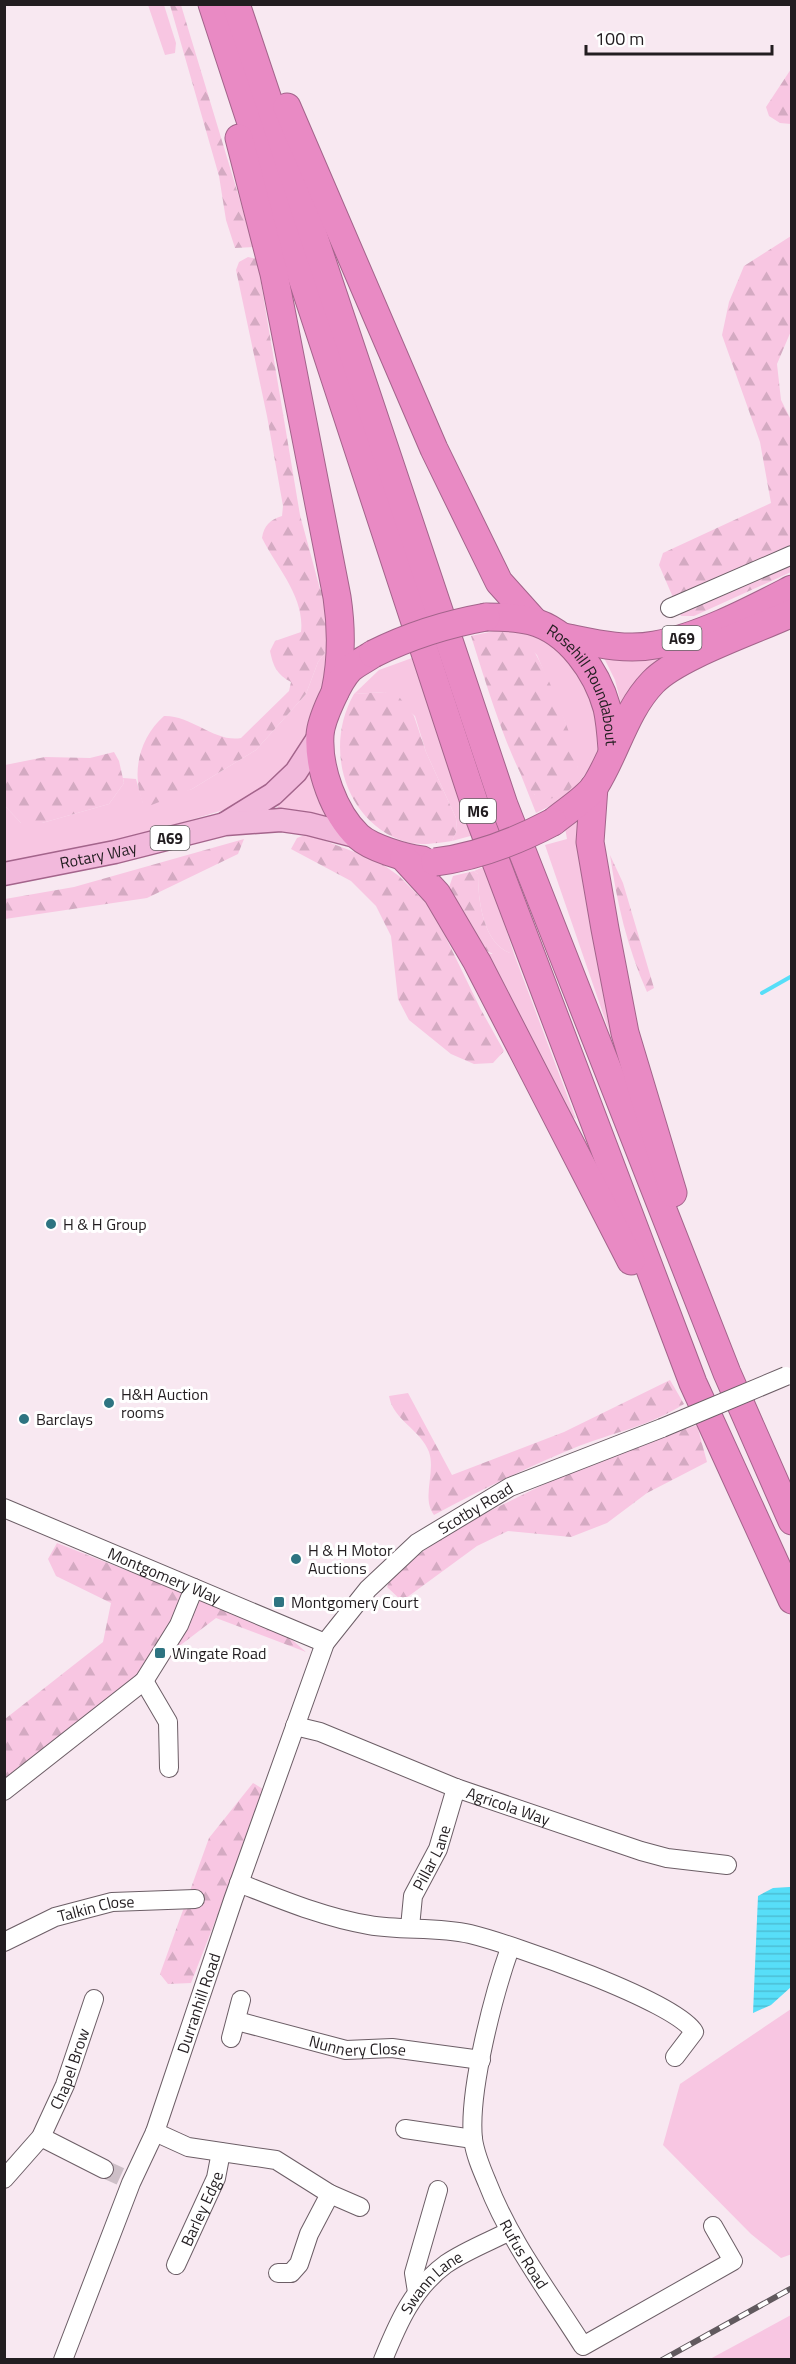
<svg xmlns="http://www.w3.org/2000/svg" width="796" height="2364" viewBox="0 0 796 2364" font-family="'Titillium Web',sans-serif">
  <style>
    .grass { fill: #f8c6e2 }
    .forest { fill: url(#forest-firs) }
    .water { fill: url(#water-rules) }
    .lines { fill: none; stroke-linecap: round; stroke-linejoin: round }
    .stream { stroke: #57def8; stroke-width: 4 }
    .minor-tunnel { stroke: #cdbfc7; stroke-width: 18; stroke-dasharray: 18 9; stroke-linecap: butt }
    .minor-casing { stroke: #6c5e66; stroke-width: 20 }
    .major-casing { stroke: #a3648b; stroke-width: 25 }
    .highway-casing { stroke: #a3648b; stroke-width: 29 }
    .minor { stroke: #fff; stroke-width: 18 }
    .major { stroke: #f2b9dc; stroke-width: 22 }
    .highway { stroke: #e98ac4; stroke-width: 27 }
    .rail-casing { stroke: #61595e; stroke-width: 6 }
    .rail { stroke: #fff; stroke-width: 4; stroke-dasharray: 11; stroke-linecap: butt }
    .minor-bridge-casing { stroke: #6c5e66; stroke-width: 20; stroke-linecap: butt }
    .highway-bridge-casing { stroke: #a3648b; stroke-width: 29; stroke-linecap: butt }
    .minor-bridge { stroke: #fff; stroke-width: 18 }
    .highway-bridge { stroke: #e98ac4; stroke-width: 27 }
    .poi-dot { fill: #2e7481; stroke: #fff; stroke-width: 2 }
    .labels { text-anchor: middle; dominant-baseline: central; stroke-width: 6; stroke-linejoin: round; paint-order: stroke }
    .shield { fill: #fff; stroke: #646163; stroke-width: 1.5 }
    .shield-label { font-size: 15px; font-weight: bold; fill: #221d20 }
    .street-label { font-size: 16px; fill: #221d20; stroke: #fff }
    .poi-label { font-size: 16px; fill: #221d20; stroke: #fff; text-anchor: start }
  </style>
  <defs>
    <pattern id="forest-firs" width="22" height="20" patternUnits="userSpaceOnUse" patternTransform="scale(1.5)"><rect width="22" height="20" fill="#f8c6e2"/><path d="M5 1l3.5 6h-7zM16 11l3.5 6h-7z" fill="#d4aac2"/></pattern>
    <pattern id="water-rules" width="6" height="5" patternUnits="userSpaceOnUse" patternTransform="scale(1.5)"><rect width="6" height="5" fill="#57def8"/><path d="M0 2.5h6" fill="none" stroke="#4bbed4"/></pattern>
  </defs>
  <rect width="100%" height="100%" fill="#f8e8f1"/>
  <path class="grass" d="M148,5H164L176,43L175,53L165,55Z
    M508,628L573,647L605,736L592,765L568,797L536,813L519,770L535,795L578,769L565,722L537,655Z
    M334,641L338,651L312,730L279,783L227,809L150,832L5,865V806L21,823H42L109,804L124,783L123,778L136,779L143,803L192,789L256,750L306,694L318,662Z
    M660,649L668,661L623,712L615,680L602,654Z
    M412,658L474,835L452,841L457,830L456,818L426,752L415,716L385,692L354,694L379,670Z
    M314,759L338,822L302,811L278,809L277,804L297,787Z
    M587,811L640,1109L618,1057L545,845L567,839L565,828Z
    M486,866L514,954L576,1119L570,1115L473,943L491,954L510,953C483,943 478,900 478,874L474,871Z
    M791,2009L792,2254L781,2258L751,2234L663,2145L680,2084Z
    M791,2315V2359H710Z"/>
  <path class="forest" d="M170,5H181L254,247L235,248L226,220L219,176Z
    M791,69V124L780,123L769,116L766,107Z
    M791,236V331L777,364L781,400L791,420V572L694,616H681L659,565L663,553L771,503L760,442L722,335L729,302L744,266Z
    M248,257L257,259L300,515L320,589L330,603L334,641L318,662L306,694L256,750L192,789L149,806L143,804C131,773 139,738 164,716C191,715 216,743 241,738L289,691L291,682C277,675 273,666 270,651L275,641L301,632C305,597 277,568 262,538C264,525 270,520 282,516L283,506L267,416L236,270L239,262Z
    M508,628C514,631 523,634 527,640C543,661 576,741 578,768C579,780 571,792 560,796C552,799 541,801 534,794C512,772 482,670 471,636Z
    M385,692L400,698L414,716L426,752L456,818L457,830L452,841C439,843 419,846 406,842C345,823 323,748 354,694Z
    M114,752L119,761L124,783L109,804L42,823H21L5,806V765L45,757L90,758Z
    M307,834L378,861L399,876L432,909L480,1008L504,1051L493,1063L474,1064L451,1054L409,1020L398,999L391,936L376,906L351,881L291,849L297,838Z
    M244,839L238,854L147,898L5,919V899L74,887Z
    M610,855L623,883L654,988L647,992C627,947 617,903 610,855Z
    M474,871L478,874C478,900 483,943 510,953L513,958L509,963L473,943L448,890L453,876Z
    M670,1380L684,1404C650,1426 611,1433 574,1448C526,1468 479,1491 434,1515C421,1498 436,1472 429,1452C421,1430 393,1420 389,1396L408,1393L452,1475L564,1432Z
    M697,1425L707,1462L647,1493L607,1523L571,1537L508,1531L477,1546L402,1601L387,1587L391,1576L451,1530L595,1459Z
    M57,1543L283,1632L306,1652L216,1618L5,1779V1719L103,1642L111,1603L56,1576L48,1559Z
    M253,1783L266,1791L191,1983L168,1984L160,1974L209,1838Z"/>
  <path class="water" d="M790,1887L791,1987L771,2005L753,2013L758,1896L773,1888Z"/>
  <g class="lines">
    <path class="stream" d="M762,993L792,976"/>
    <path class="minor-tunnel" d="M104,2169L124,2178"/>
    <g class="minor-casing">
      <g id="minor">
        <path d="M670,608L792,555"/>
        <path id="s1" d="M4,1508L325,1643"/>
        <path d="M144,1681L168,1722L169,1768"/>
        <path id="s2" d="M295,1726L320,1732L456,1788L641,1851L667,1858L727,1865"/>
        <path d="M4,1791L144,1681L179,1625L194,1588"/>
        <path d="M239,1883C280,1899 325,1918 369,1925C402,1931 437,1926 470,1934C511,1944 676,2001 694,2032L675,2057"/>
        <path id="s3" d="M410,1927L413,1896L438,1849L456,1788"/>
        <path id="s4" d="M4,1942L55,1917L112,1902L195,1899"/>
        <path id="s5" d="M510,1948C494,1993 468,2091 473,2139C475,2154 481,2168 487,2182C510,2242 549,2292 583,2346L733,2261L713,2226"/>
        <path id="s6" d="M237,2021L346,2050L392,2048L481,2060"/>
        <path d="M231,2038L241,2000"/>
        <path d="M405,2129L473,2139"/>
        <path d="M155,2132L188,2147L276,2160L330,2194L360,2207"/>
        <path d="M41,2137L104,2169"/>
        <path id="s7" d="M4,2179L41,2137L65,2085L94,1999"/>
        <path id="s8" d="M176,2265L216,2178L221,2152"/>
        <path d="M278,2273H291L299,2264L309,2234L330,2194"/>
        <path d="M417,2292L414,2273L438,2190"/>
        <path id="s9" d="M63,2360L131,2183L155,2132L233,1900L325,1643L368,1589L417,1543L510,1487L662,1428"/>
        <path id="s10" d="M383,2360C398,2323 413,2288 446,2264C465,2251 488,2242 508,2232"/>
      </g>
    </g>
    <g class="major-casing">
      <g id="major">
        <path d="M226,823L273,794L296,772L320,735"/>
        <path id="s11" d="M4,874L115,852L225,824L281,820L309,824L359,837"/>
      </g>
    </g>
    <g class="highway-casing">
      <g id="highway">
        <path d="M212,4L479,817L693,1383L792,1600"/>
        <path d="M236,4L504,805L727,1373L792,1521"/>
        <path d="M287,107L434,449L499,582L534,621"/>
        <path d="M239,138L274,274L337,597C342,630 342,659 335,692"/>
        <path id="s12" d="M486,617C501,617 516,617 531,621C569,631 597,672 607,708C610,721 611,735 612,749"/>
        <path d="M564,637C594,643 625,651 655,645C700,637 751,610 792,589"/>
        <path d="M373,654C366,659 357,663 350,669C339,680 321,719 320,735C318,769 334,813 358,836C371,848 405,858 422,860"/>
        <path d="M594,787L590,842L605,929L625,1033L673,1193"/>
        <path d="M553,822C566,811 586,799 595,786C616,753 625,711 653,682C678,656 756,630 792,613"/>
        <path d="M404,858L437,894L477,962L631,1261"/>
      </g>
    </g>
    <use href="#minor" class="minor"/>
    <use href="#major" class="major"/>
    <use href="#highway" class="highway"/>
    <g class="rail-casing">
      <path id="rail" d="M662,2360L792,2288"/>
    </g>
    <use href="#rail" class="rail"/>
    <g class="minor-bridge-casing">
      <path id="minor-bridge" d="M662,1428L786,1376"/>
    </g>
    <g class="highway-bridge-casing">
      <path id="highway-bridge" d="M373,654C409,636 447,624 486,617
        M435,862C476,857 517,841 553,822"/>
    </g>
    <use href="#minor-bridge" class="minor-bridge"/>
    <use href="#highway-bridge" class="highway-bridge"/>
  </g>
  <g class="poi-dot">
    <circle cx="51" cy="1224" r="6"/>
    <circle cx="109" cy="1403" r="6"/>
    <circle cx="24" cy="1419" r="6"/>
    <circle cx="296" cy="1559" r="6"/>
    <rect x="273" y="1596" width="12" height="12" rx="3"/>
    <rect x="154" y="1647" width="12" height="12" rx="3"/>
  </g>
  <g class="labels">
    <g class="shield">
      <rect x="662.5" y="626" width="39" height="24" rx="4.5"/>
      <rect x="460" y="799" width="36" height="24" rx="4.5"/>
      <rect x="150.5" y="826" width="39" height="24" rx="4.5"/>
    </g>
    <g class="shield-label">
      <text x="682" y="638">A69</text>
      <text x="478" y="811">M6</text>
      <text x="170" y="838">A69</text>
    </g>
    <g class="street-label">
      <text stroke="none"><textPath href="#s12" startOffset="134">Rosehill Roundabout</textPath></text>
      <text stroke="none"><textPath href="#s11" startOffset="96">Rotary Way</textPath></text>
      <text stroke="none"><textPath href="#s9" startOffset="968">Scotby Road</textPath></text>
      <text stroke="none"><textPath href="#s1" startOffset="174">Montgomery Way</textPath></text>
      <text stroke="none"><textPath href="#s2" startOffset="228">Agricola Way</textPath></text>
      <text stroke="none"><textPath href="#s3" startOffset="74">Pillar Lane</textPath></text>
      <text stroke="none"><textPath href="#s4" startOffset="99">Talkin Close</textPath></text>
      <text stroke="none"><textPath href="#s9" startOffset="382">Durranhill Road</textPath></text>
      <text stroke="none"><textPath href="#s6" startOffset="124">Nunnery Close</textPath></text>
      <text stroke="none"><textPath href="#s7" startOffset="130">Chapel Brow</textPath></text>
      <text stroke="none"><textPath href="#s8" startOffset="62">Barley Edge</textPath></text>
      <text stroke="none"><textPath href="#s5" startOffset="322">Rufus Road</textPath></text>
      <text stroke="none"><textPath href="#s10" startOffset="93">Swann Lane</textPath></text>
    </g>
    <g class="poi-label">
      <text x="63" y="1224">H &amp; H Group</text>
      <text x="121" y="1394">H&amp;H Auction<tspan x="121" dy="18">rooms</tspan></text>
      <text x="36" y="1419">Barclays</text>
      <text x="308" y="1550">H &amp; H Motor<tspan x="308" dy="18">Auctions</tspan></text>
      <text x="291" y="1602">Montgomery Court</text>
      <text x="172" y="1653">Wingate Road</text>
    </g>
  </g>
  <rect width="796" height="2364" fill="none" stroke="#221d20" stroke-width="12"/>
  <path d="M586 45v9h186v-9" fill="none" stroke="#221d20" stroke-width="3"/>
  <text x="595" y="45" font-size="18" fill="#221d20" stroke="#ffffff" stroke-width="4.5" paint-order="stroke">100 m</text>
</svg>
